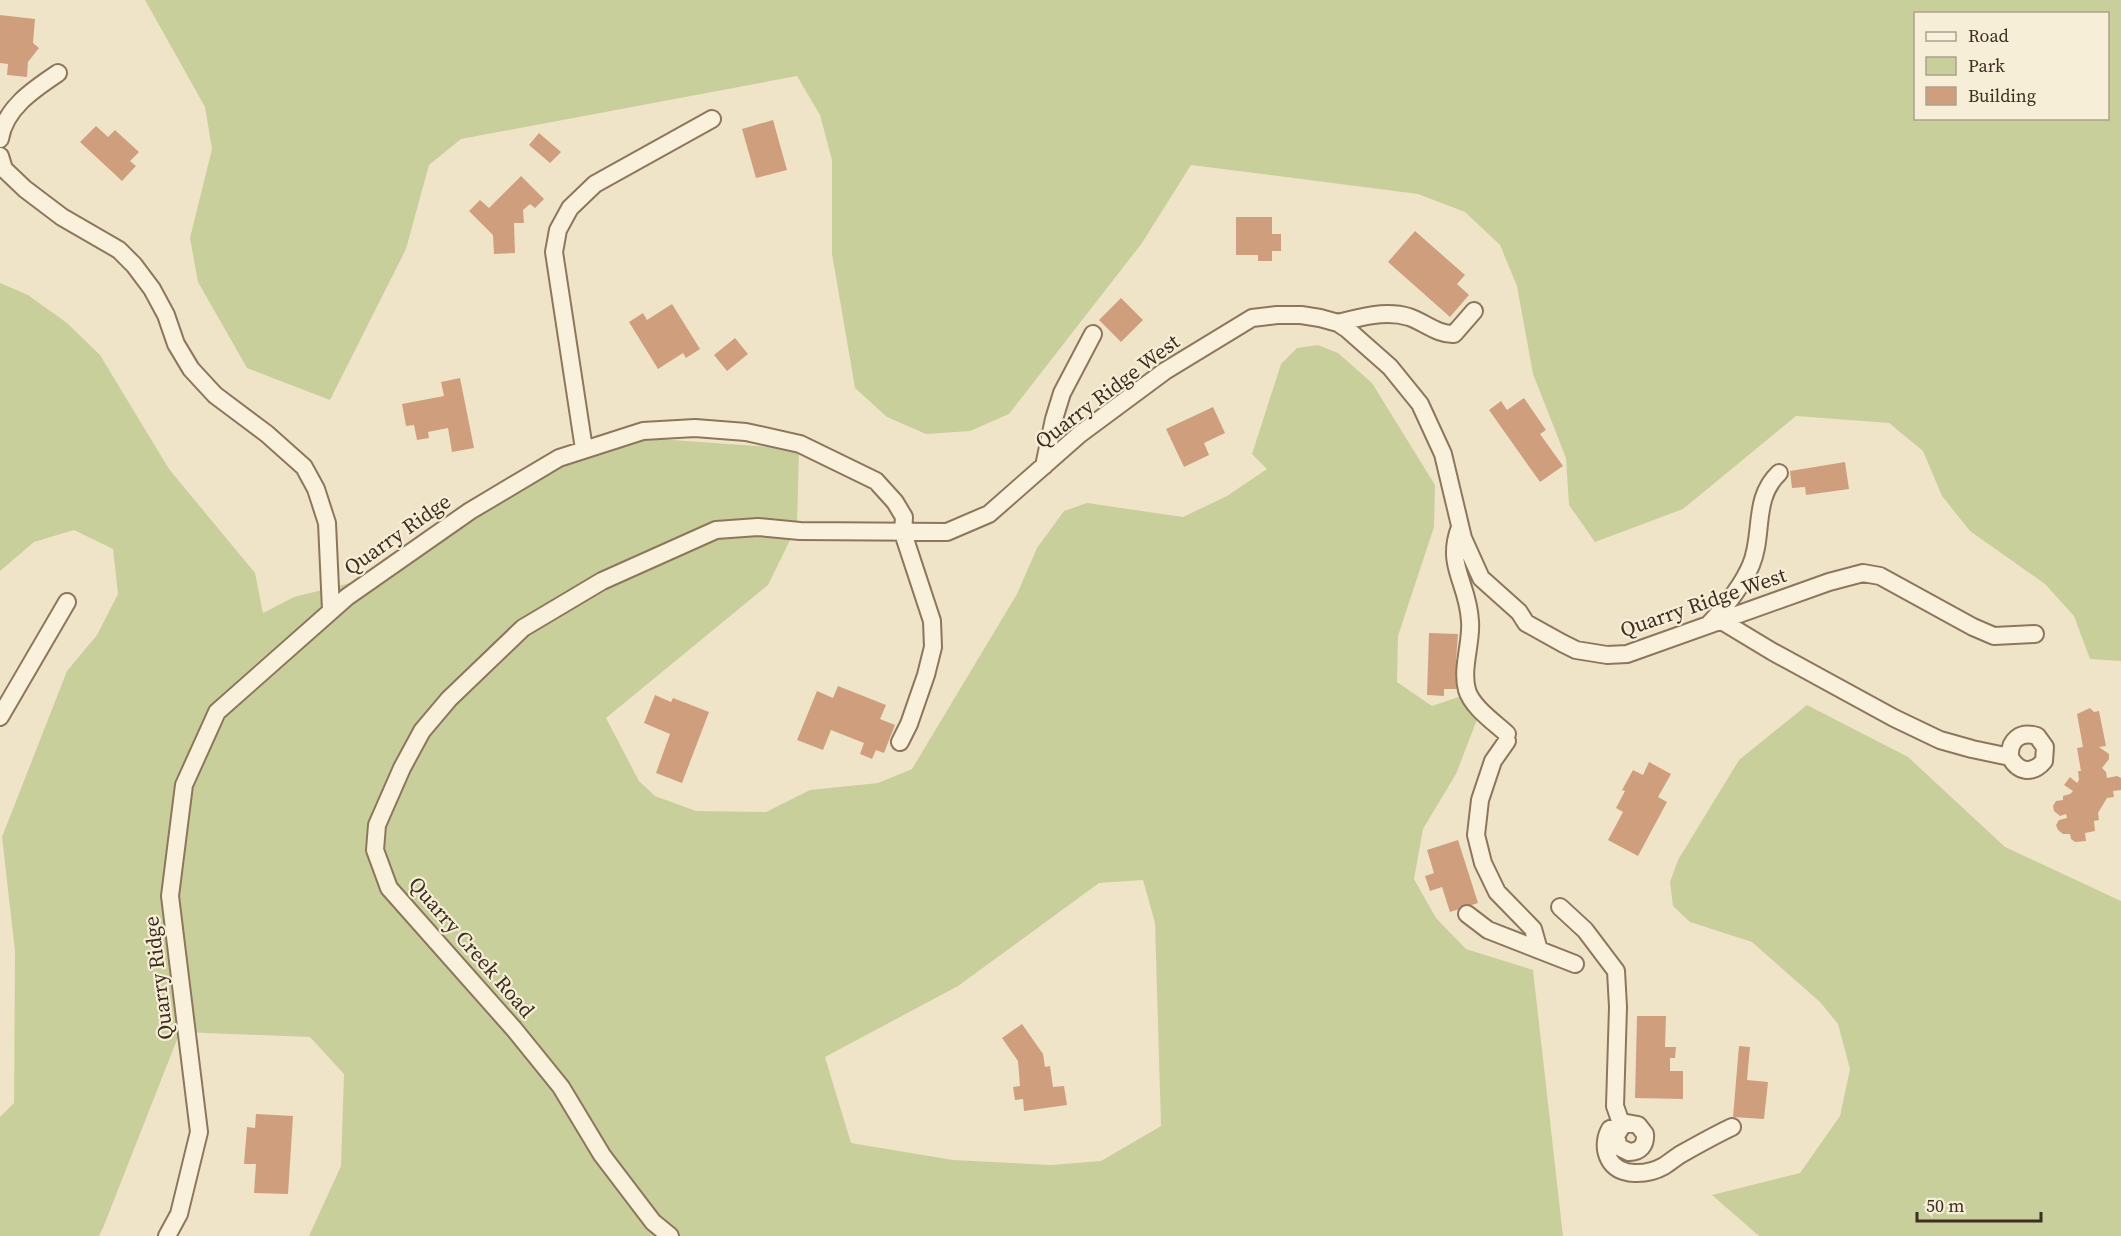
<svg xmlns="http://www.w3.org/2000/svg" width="2121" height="1236" viewBox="0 0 2121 1236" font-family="'Source Serif 4',serif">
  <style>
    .green { fill: #c9cf9b; fill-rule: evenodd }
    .building { fill: #cf9f7d }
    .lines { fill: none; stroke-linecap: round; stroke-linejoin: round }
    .minor-casing { stroke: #8d765c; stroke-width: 20 }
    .minor { stroke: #faf1dc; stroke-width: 16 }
    .labels { text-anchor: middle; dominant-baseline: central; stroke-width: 4.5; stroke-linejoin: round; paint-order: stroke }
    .street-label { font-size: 21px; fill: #3d2e20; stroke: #f7eed8 }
  </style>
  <rect width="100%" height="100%" fill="#f0e4c8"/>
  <path class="green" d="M145,0H2121V661L2090,659L2074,616L2045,584L1970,531L1942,496L1923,451L1889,423L1796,416L1683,509L1595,542L1569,505L1566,458L1533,374L1517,286L1500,245L1465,212L1418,194L1191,165L1142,243L1009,414L970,431L926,434L887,417L855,388L832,254V160L820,115L797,76L461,139L429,165L406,249L330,400L247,368L198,282L190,238L212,149L205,107ZM1916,14H2108V118H1916Z
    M0,283L28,295L67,323L100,355L169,469L255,573L263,613L294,597L374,577L616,436L799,449L797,526L768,585L606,718L639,781L655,796L696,811L766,812L810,790L878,783L912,769L1017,594L1037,548L1064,511L1087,503L1183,517L1227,496L1267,469L1252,454L1281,364L1297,348L1318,345L1338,353L1372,383L1435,485L1434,527L1398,636L1397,682L1432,706L1476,691L1480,712L1456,774L1423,829L1414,879L1436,918L1466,949L1533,970L1563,1236H309L341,1166L344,1074L310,1037L180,1032L103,1228L99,1236H0V1117L14,1103L15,951L2,837L67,671L97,635L118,594L113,549L74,530L34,542L0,571ZM1143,880L1155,923L1161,1126L1101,1161L1051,1165L953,1160L851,1143L825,1057L958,986L1099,883Z
    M1807,705L1908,757L2005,847L2121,901V1236H1759L1712,1195L1800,1173L1840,1116L1850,1069L1838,1024L1820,1002L1752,942L1690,922L1673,906L1670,882L1678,860L1739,760Z"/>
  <path class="building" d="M0,15L35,19L33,43L39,48L28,62L27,77L7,75L8,64L0,63Z
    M773,120L787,170L756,178L742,129Z
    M96,126L108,137L115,130L139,152L130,161L136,166L122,181L80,142Z
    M539,133L561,152L550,163L529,145Z
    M521,176L544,199L535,208L530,204L523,210L524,223H514L515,253L494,254L493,235L469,211L480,200L489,208Z
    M1236,217H1272V234H1281V251H1272V261H1258V255H1236Z
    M1415,231L1465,275L1457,284L1469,295L1450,317L1388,262Z
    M1121,298L1143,320L1121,342L1099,320Z
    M672,304L700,349L686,358L683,353L658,369L629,322L643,313L647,320Z
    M735,338L748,354L727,371L714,355Z
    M460,378L474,448L452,452L448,428L428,432L429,438L417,440L414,425L406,426L402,404L444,396L441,382Z
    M1524,398L1546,430L1540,434L1563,466L1540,482L1489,410L1501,401L1507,410Z
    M1213,407L1225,433L1204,443L1209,455L1184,467L1166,429Z
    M1845,462L1849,489L1806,495L1805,487L1792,488L1790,471Z
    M1429,633L1458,634L1456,661H1462L1458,677V689H1444V696L1427,695Z
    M838,686L886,705L880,719L895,725L884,753L876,750L872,759L860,754L864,743L831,730L823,750L797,740L817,691L833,698Z
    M655,695L671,702L673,698L709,712L682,783L656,773L670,734L644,723Z
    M2090,708L2094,712L2099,711L2106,746L2099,747L2109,754V759L2102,768L2106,772L2107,778L2117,776L2121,778V790L2113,791L2114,797L2107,798L2098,813L2099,820L2094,821L2095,831L2085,833L2086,841L2075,842L2071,839L2070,834H2063L2058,830L2056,825L2059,820L2067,818L2066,814L2060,816L2054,811L2053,806L2056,801L2063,800V796L2070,794L2073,791L2064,785L2070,777L2077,783L2079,780L2078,771H2081L2077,748L2083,747L2077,714Z
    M1649,762L1671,774L1658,797L1667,802L1638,856L1608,840L1623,812L1616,808L1625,791L1622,790L1633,770L1643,775Z
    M1458,840L1478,903L1450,912L1442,887L1430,891L1425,876L1434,873L1427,850Z
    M1637,1016H1666L1665,1047H1676L1675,1058H1670V1071H1683V1099L1635,1098Z
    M1022,1024L1043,1054L1045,1067L1050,1066L1053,1087L1064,1086L1067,1105L1024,1111L1023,1099L1015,1100L1013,1087L1020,1086L1018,1061L1002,1038Z
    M1739,1046L1750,1047L1747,1080L1768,1082L1764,1119L1733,1117Z
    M256,1114L293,1116L288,1194L254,1193L256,1164H244L247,1127L255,1128Z"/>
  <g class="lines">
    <g class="minor-casing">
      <path id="minor" d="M0,139C5,108 34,89 58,73
        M0,156L4,169L25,189L62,217L119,250L134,265L152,289L166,315L176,344L191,369L215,395L267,434L304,467L316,489L327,523L331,610
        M1338,323C1360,317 1386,310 1409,317C1424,322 1438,335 1454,334L1474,311
        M584,449L554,252L558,230L570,208L595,184L712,119
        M1044,466L1054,419L1062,393L1093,334
        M1460,527C1445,566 1468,582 1470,621C1472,642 1461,668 1467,690C1472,707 1494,722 1507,734
        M1720,620L1773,652L1894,718L1940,740L1972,749L2010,757C2018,772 2032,775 2044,761L2045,747L2037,736C2020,731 2009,740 2010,757
        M1710,623C1725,607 1742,586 1751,565C1764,535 1752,498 1779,473
        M0,717L67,602
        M1507,741L1493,761L1480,800L1476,835L1483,863L1497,892L1533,929L1539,950
        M1560,907L1585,930L1616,971L1618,1007L1615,1106L1622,1126
        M1467,914L1488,930L1575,964
        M1622,1126L1616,1136L1619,1147L1629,1152C1640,1152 1646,1145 1645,1134L1638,1125L1627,1123L1610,1129C1605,1138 1604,1149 1609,1159C1619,1178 1648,1175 1664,1166C1670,1162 1676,1157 1683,1153C1699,1144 1715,1135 1732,1127
        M167,1236L179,1214L199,1132L170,896L184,785L217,712L347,597L470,511L559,458L643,431L695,428L746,432L800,444L876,481L895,502L904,517L903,533L932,621L933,647L926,675L909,724L900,742
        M670,1236L653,1222L602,1155L561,1087L514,1029L389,888L375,850L377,825L402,768L422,731L449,699L523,628L602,581L716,530L758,527L800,531L947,532L989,514L1080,434L1165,371L1252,318L1277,315H1301L1320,318L1338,323L1347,329L1390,367L1420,404L1443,454L1463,538L1481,578L1519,612L1526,623L1562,643L1576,650L1607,655L1627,654L1829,582L1863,573L1880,576L1973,627L1994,636L2035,634"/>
    </g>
    <use href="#minor" class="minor"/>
  </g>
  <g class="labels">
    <g class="street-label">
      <text transform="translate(1107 391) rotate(-37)">Quarry Ridge West</text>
      <text transform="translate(397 534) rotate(-35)">Quarry Ridge</text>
      <text transform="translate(1703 602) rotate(-19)">Quarry Ridge West</text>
      <text transform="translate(472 947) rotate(49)">Quarry Creek Road</text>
      <text transform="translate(158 978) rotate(-97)">Quarry Ridge</text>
    </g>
  </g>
  <rect x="1914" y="12" width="195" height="108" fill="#f7eed8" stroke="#ada18e" stroke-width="1.5"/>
  <rect x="1926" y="32" width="30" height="9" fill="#faf1dc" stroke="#ada18e" stroke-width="1.5"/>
  <text x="1968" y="42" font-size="18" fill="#3d2e20">Road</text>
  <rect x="1926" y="57" width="30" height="18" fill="#c9cf9b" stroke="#ada18e" stroke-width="1.5"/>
  <text x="1968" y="72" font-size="18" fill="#3d2e20">Park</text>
  <rect x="1926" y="87" width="30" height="18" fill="#cf9f7d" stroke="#ada18e" stroke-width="1.5"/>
  <text x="1968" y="102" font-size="18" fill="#3d2e20">Building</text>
  <path d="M1917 1212v9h124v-9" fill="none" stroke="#3d2e20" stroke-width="3"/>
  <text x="1926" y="1212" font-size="18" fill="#3d2e20" stroke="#f7eed8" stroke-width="4.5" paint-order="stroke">50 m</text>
</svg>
